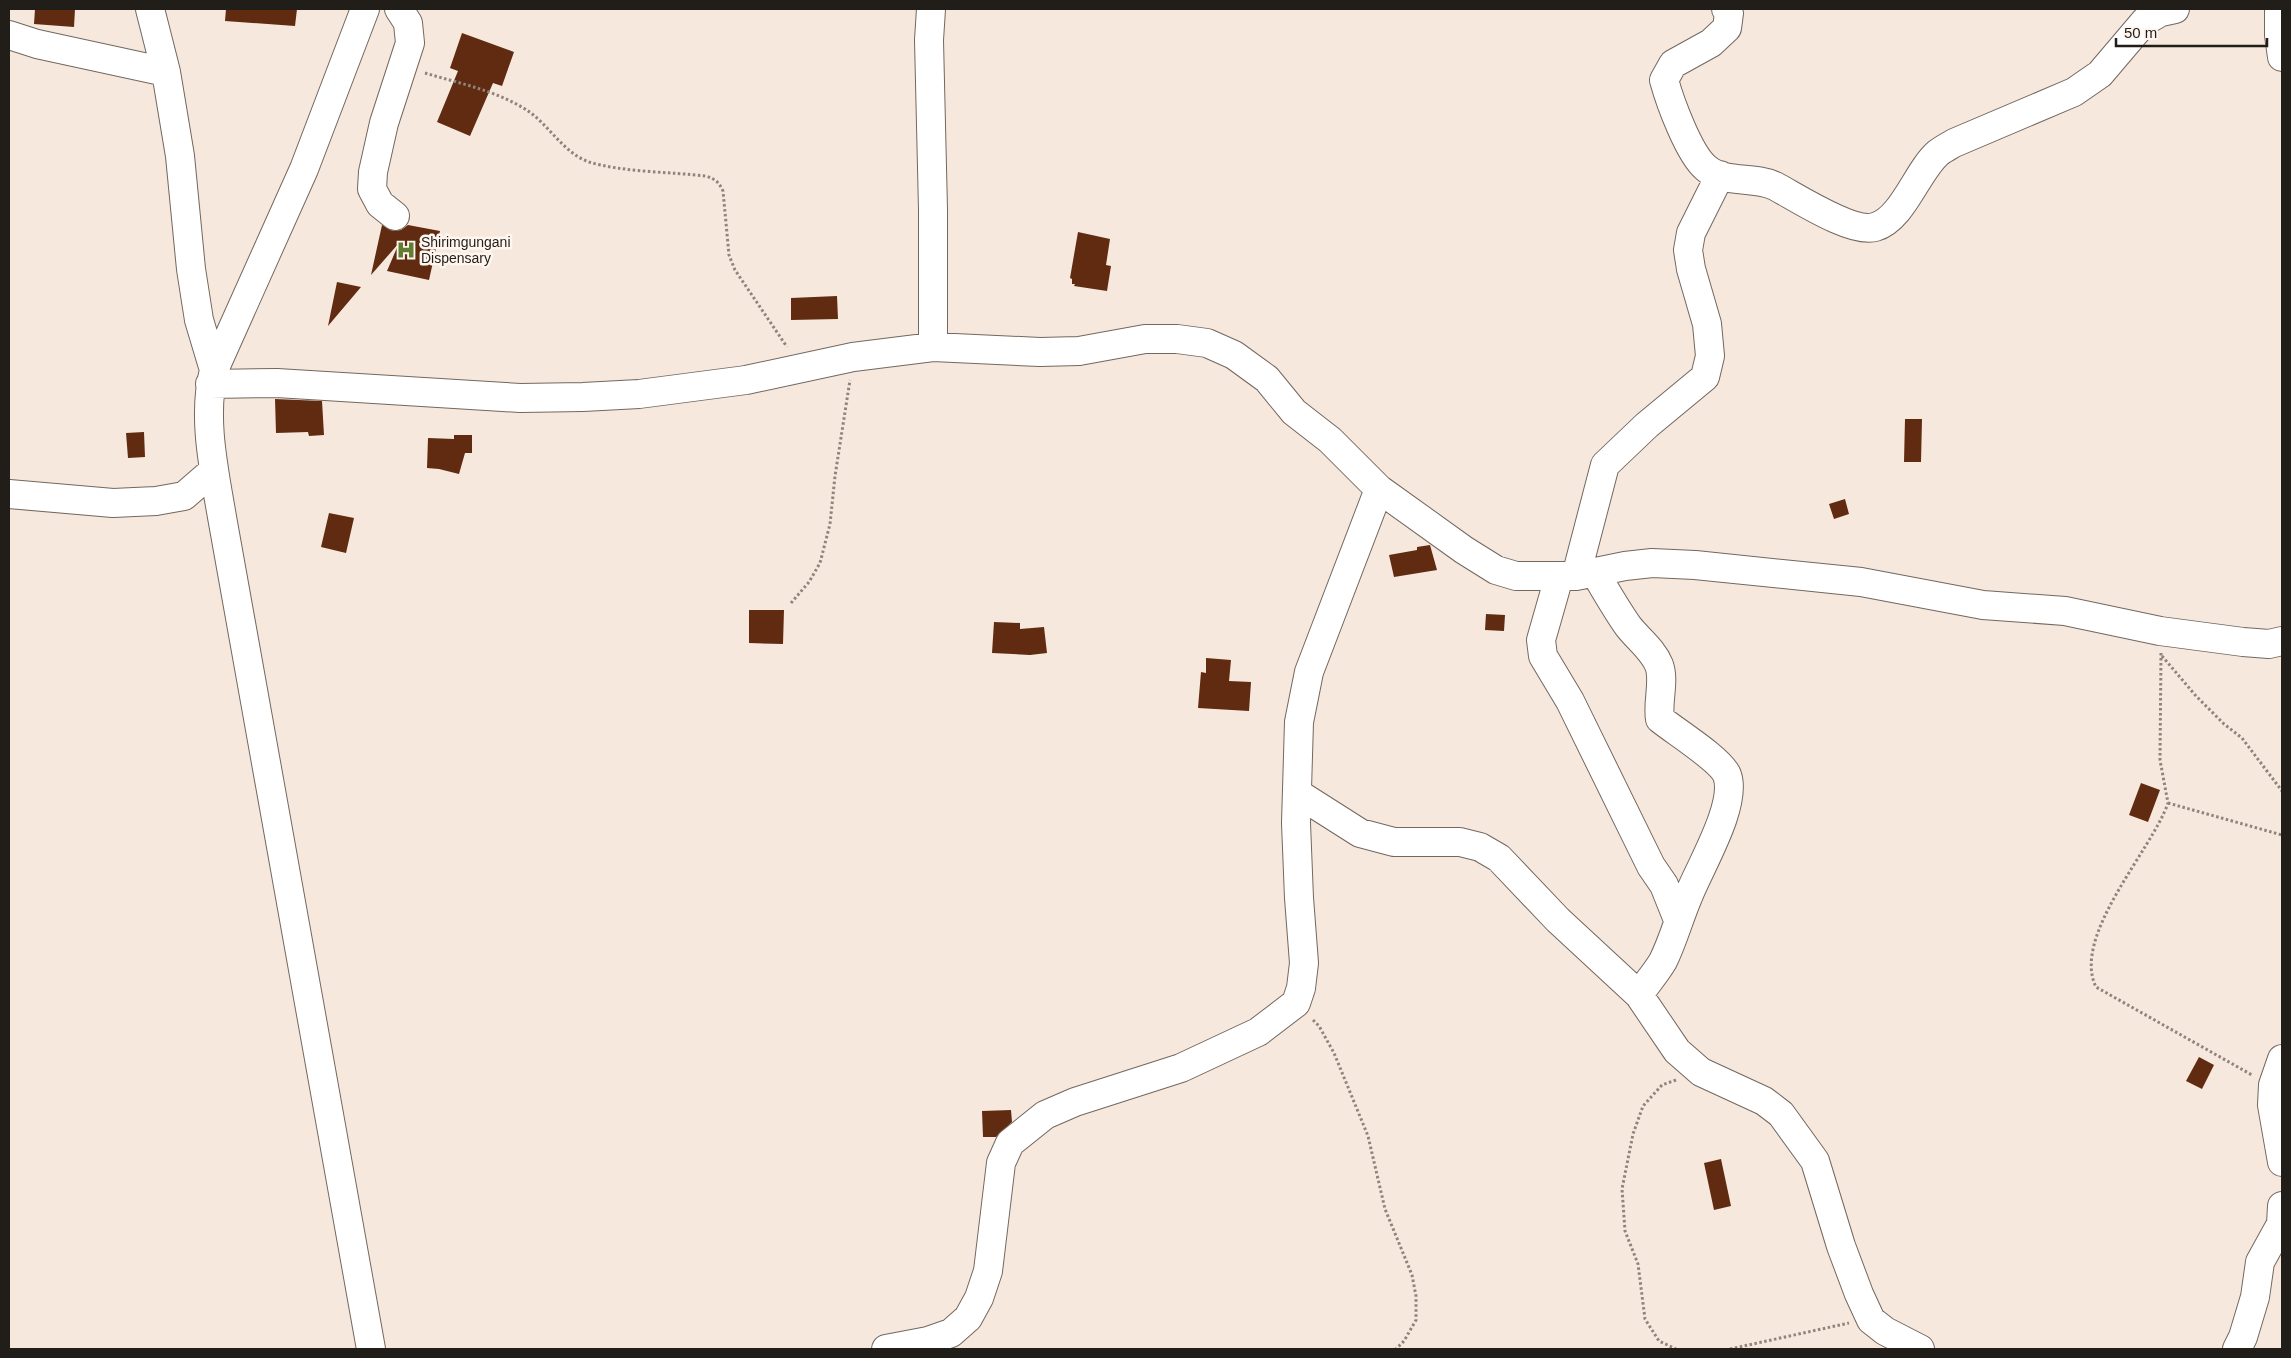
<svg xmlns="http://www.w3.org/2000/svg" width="2291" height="1358" viewBox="0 0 2291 1358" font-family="Arial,sans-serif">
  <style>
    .building { fill: #602b10 }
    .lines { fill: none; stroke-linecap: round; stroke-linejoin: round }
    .minor-casing { stroke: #73675e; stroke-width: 30 }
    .path { stroke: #8e847d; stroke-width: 3; stroke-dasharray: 2.5 2.5; stroke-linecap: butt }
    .minor { stroke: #fff; stroke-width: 28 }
    .labels { text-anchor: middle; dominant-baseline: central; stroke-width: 5; stroke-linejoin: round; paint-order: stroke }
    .poi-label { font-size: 14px; fill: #211d19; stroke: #fff6ef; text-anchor: start }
  </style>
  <rect width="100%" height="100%" fill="#f6e8dd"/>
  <path class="building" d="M35,9H75L74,27L34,24Z
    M226,9H297L295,26L225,21Z
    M462,33L514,52L502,86L493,83L470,136L437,122L458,71L450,68Z
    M382,225L393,231L401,230L408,225L440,231L429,280L387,271L399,243L371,275Z
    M1078,232L1110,239L1106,265L1111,266L1107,291L1074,286L1075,284H1072V279L1070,278Z
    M337,282L361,287L328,326Z
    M837,296L838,319L791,320V298Z
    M275,399L322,401L324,435L309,436L308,432L276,433Z
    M1905,419H1922L1921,462H1904Z
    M144,432L145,457L128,458L126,433Z
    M454,435H472V453H465L459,474L439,469L427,468L428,438L454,439Z
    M1845,499L1849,514L1834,519L1829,504Z
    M329,513L354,518L346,553L321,547Z
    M1430,545L1437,570L1394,577L1389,555L1417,550V547Z
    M749,610H784L783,644L749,643Z
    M1486,614L1505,615L1504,631L1485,630Z
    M994,622L1020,623V629L1044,627L1047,653L1030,655L992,653Z
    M1206,658L1231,660L1229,681L1251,682L1249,711L1198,708L1201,672L1206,673Z
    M2141,783L2160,790L2148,822L2129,815Z
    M2199,1057L2214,1065L2202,1089L2186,1081Z
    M1011,1110L1012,1122L996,1137H983L982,1111Z
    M1721,1159L1731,1206L1714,1210L1704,1163Z"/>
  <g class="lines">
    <g class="minor-casing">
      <path id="minor" d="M150,9L166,72L180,156L191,269L199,320L214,370
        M365,9L304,169L214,370C202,416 214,470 222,517L371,1349
        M931,9L929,40L933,210V347
        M1726,9L1729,13L1727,28L1711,43L1673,64L1664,80C1670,102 1689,154 1706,168C1724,184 1754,176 1775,186C1796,197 1852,234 1875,227C1903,219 1917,171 1938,153C1943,149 1949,146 1954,143L2074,92L2100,74L2145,21L2161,12L2175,9
        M2279,9V35L2282,57
        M9,35L37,44L166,72
        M395,216L380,204L372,189L373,172L384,123L410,43L408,23L399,9
        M210,384L277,383L520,398L583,397L639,394L746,380L853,357L933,347L1040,352L1079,351L1145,339H1177L1207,343L1234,355L1267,379L1294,412L1330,440L1379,489L1464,550L1496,570L1516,576H1576L1625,566L1652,563L1695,565L1861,582L1983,605L2065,611L2160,631L2243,642L2269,644L2282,641
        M9,494L113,503L156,501L184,496L214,470
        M1595,573C1606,591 1616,609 1628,626C1638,639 1653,650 1659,665C1665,681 1657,702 1660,719C1676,732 1720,759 1727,775C1738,805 1699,868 1688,897C1679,918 1673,941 1663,961C1656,973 1646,984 1639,995
        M1576,576L1605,465L1647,425L1705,377L1710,356L1707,324L1691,269L1688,250L1691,233L1720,175
        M1559,577L1541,640L1543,656L1570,701L1651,866L1664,885L1678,920
        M1297,793L1360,833L1394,842H1460L1480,847L1499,858L1558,920L1639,995L1677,1051L1701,1072L1764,1101L1781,1114L1815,1161L1841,1246L1859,1294L1871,1320L1885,1331L1920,1349
        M2282,1059L2273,1085L2272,1105L2282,1162
        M886,1349L928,1341L951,1333L968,1318L979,1298L988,1271L1001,1163L1010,1143L1045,1115L1075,1102L1181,1068L1258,1032L1296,1003L1301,988L1304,963L1299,898L1296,823L1299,722L1309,672L1379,489
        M2237,1349L2243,1337L2255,1297L2260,1262L2281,1224L2282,1206"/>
    </g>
    <path class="path" d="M425,73C458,83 494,90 525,109C548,123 563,153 589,162C621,172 672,172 706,176C715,179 719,182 723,191L729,255L735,270L787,347
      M791,603L809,582L820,563L830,524L835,476L850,380
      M2161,653L2160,760L2168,803C2152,850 2071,936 2096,987L2252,1075
      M2162,656L2196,696L2224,724L2242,738L2282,791
      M2168,803L2282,835
      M1313,1020L1319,1026L1334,1053L1368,1136L1385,1209L1412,1275L1416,1296V1320L1404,1341L1396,1349
      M1676,1080L1662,1085L1643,1106L1633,1134L1622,1189L1625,1231L1638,1264L1645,1319L1659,1341L1676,1349
      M1730,1349L1849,1323"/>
    <use href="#minor" class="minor"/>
  </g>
  <defs>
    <g id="hospital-bare" transform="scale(1.5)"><path d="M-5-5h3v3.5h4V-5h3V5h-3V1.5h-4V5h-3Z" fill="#637d31" stroke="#fff6ef" stroke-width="2.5" paint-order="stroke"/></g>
  </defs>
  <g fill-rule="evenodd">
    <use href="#hospital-bare" x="406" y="250"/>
  </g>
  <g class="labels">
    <g class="poi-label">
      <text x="421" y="242">Shirimgungani<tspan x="421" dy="16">Dispensary</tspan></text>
    </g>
  </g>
  <rect width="2291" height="1358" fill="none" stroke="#211d19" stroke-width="20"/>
  <path d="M2116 38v8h151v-8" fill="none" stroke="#211d19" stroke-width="2.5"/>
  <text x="2124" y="38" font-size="15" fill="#211d19" stroke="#fff6ef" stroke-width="4" paint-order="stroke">50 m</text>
</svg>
